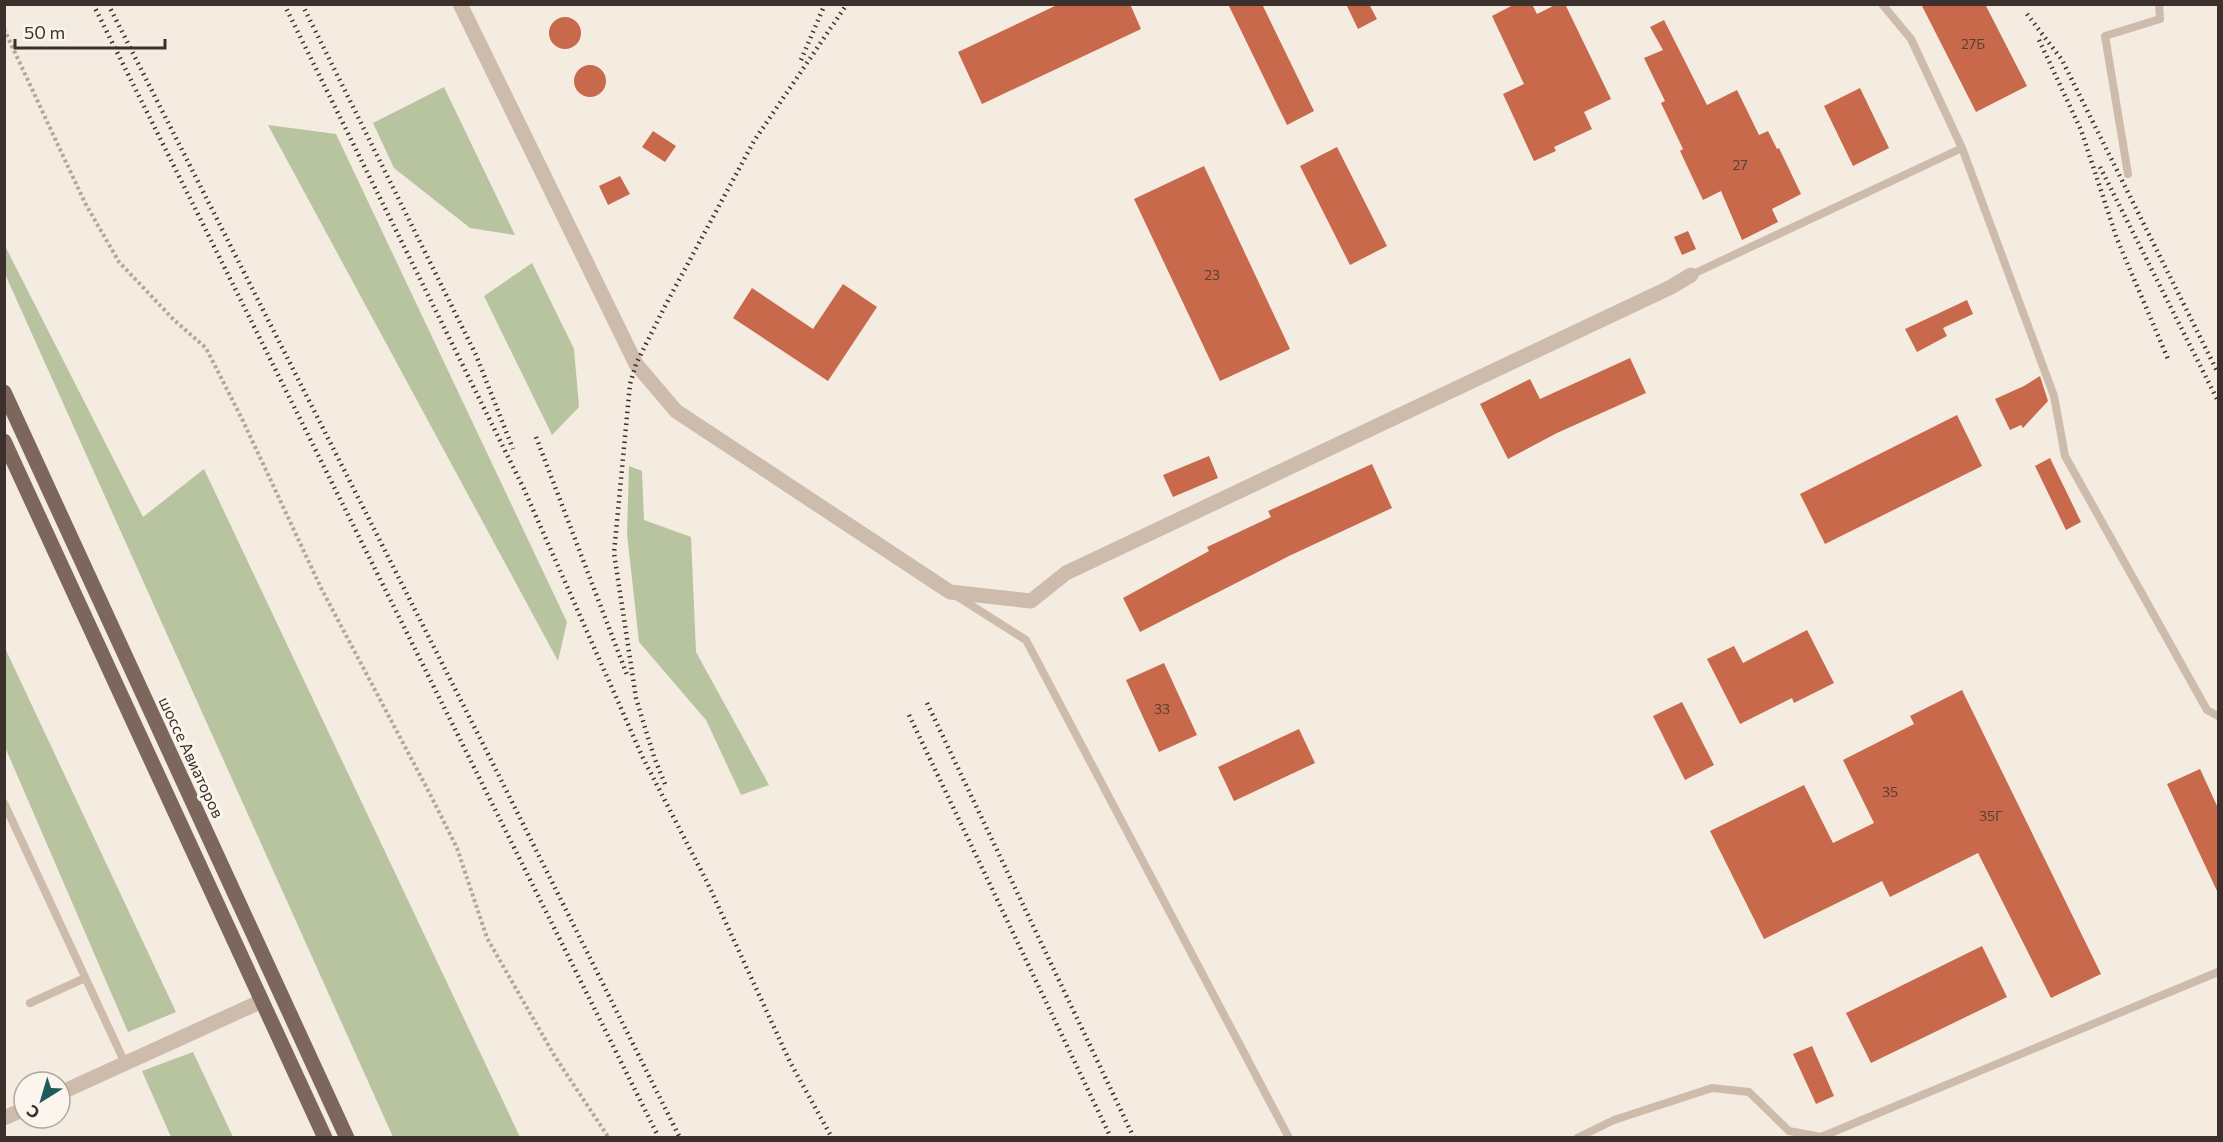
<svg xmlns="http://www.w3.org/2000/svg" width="2223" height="1142" viewBox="0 0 2223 1142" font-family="Commissioner,sans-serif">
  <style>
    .green { fill: #b8c4a0 }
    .building { fill: #c8694b }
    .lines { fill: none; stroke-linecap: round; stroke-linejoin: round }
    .path { stroke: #b9a596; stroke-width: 4; stroke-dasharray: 3 3; stroke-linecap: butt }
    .lane { stroke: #cdbbac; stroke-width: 8 }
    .street { stroke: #cdbbac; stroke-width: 15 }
    .primary { stroke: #7d675c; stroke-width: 15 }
    .rail { stroke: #3b302b; stroke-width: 4.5; stroke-dasharray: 1.5 4.5; stroke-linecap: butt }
    .labels { text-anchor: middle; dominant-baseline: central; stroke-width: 6; stroke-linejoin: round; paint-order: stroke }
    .number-label { font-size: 14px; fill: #5e3e33 }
    .street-label { font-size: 16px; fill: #3b302b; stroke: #fbf5ee }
  </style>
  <rect width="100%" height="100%" fill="#f4ebe1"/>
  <path class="green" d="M444,87L515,235L470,228L394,168L373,123Z
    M268,125L336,134L567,622L558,661Z
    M4,244L143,517L204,469L520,1137H393L5,274Z
    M532,263L574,349L579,407L552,435L484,296Z
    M629,466L642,471L644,520L691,537L696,652L769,785L741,795L706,720L639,642L627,534Z
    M4,646L176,1012L128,1032L5,747Z
    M193,1052L233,1137H171L142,1071Z"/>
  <path class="building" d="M1059,4H1130L1141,29L982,104L958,52Z
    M1228,4H1262L1314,111L1287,125Z
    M1346,4H1369L1377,19L1358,29Z
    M1515,4H1532L1537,14L1557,4H1565L1611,99L1584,112L1592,129L1554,147L1556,151L1534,161L1503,94L1524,84L1492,16Z
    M1921,4H1985L2027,86L1976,112Z
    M549 33a16 16 0 1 1 32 0a16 16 0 1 1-32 0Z
    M1664,20L1707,105L1737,90L1759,135L1768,131L1777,149L1779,148L1801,194L1772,209L1778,222L1742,240L1721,191L1703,200L1680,151L1683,149L1661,103L1665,101L1644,58L1663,50L1650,27Z
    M574 81a16 16 0 1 1 32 0a16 16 0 1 1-32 0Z
    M1860,88L1889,148L1853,166L1824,106Z
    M653,131L676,146L665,162L642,147Z
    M1337,147L1387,246L1350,265L1300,166Z
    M1204,166L1290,349L1220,381L1134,199Z
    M620,176L630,194L608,205L599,186Z
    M1688,231L1696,249L1682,255L1674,237Z
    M843,284L877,307L828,381L733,318L752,288L813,329Z
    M1967,300L1973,314L1943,328L1947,336L1917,352L1905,329Z
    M1630,358L1646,393L1557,433L1508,459L1480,404L1530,379L1540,399Z
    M2040,376L2048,401L2023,428L2021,425L2010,430L1995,399L2024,386Z
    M1957,415L1982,466L1825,544L1800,494Z
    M1209,456L1218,478L1173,497L1163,475Z
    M2050,458L2081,522L2066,530L2035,466Z
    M1372,464L1392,508L1289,556L1140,632L1123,598L1209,551L1207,547L1271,517L1268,511Z
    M1807,630L1834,683L1794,703L1792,698L1740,724L1707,659L1734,646L1743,663Z
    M1164,663L1197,735L1159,752L1126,680Z
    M1962,690L2101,974L2051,998L1978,853L1890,897L1882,881L1764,939L1710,831L1804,785L1833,843L1874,823L1843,760L1914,724L1910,716Z
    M1682,702L1714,765L1685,780L1653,716Z
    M1299,729L1315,763L1234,801L1218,767Z
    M2200,769L2218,808V893L2167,784Z
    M1982,946L2007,997L1871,1063L1846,1013Z
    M1812,1046L1834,1096L1816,1104L1793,1054Z"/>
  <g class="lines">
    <path class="path" d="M4,29L85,203L119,262L174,320L206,348L243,421L321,588L430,794L457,848L487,938L554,1055L609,1138"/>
    <path class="lane" d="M1962,148L2054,396L2065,456L2207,710L2218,716
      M2128,174L2105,36L2160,19L2159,4
      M1691,275L1962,148L1911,39L1882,4
      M955,595L1026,640L1289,1138
      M4,803L125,1063
      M30,1003L85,978
      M1577,1138L1614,1120L1712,1088L1749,1092L1789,1131L1821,1137L2218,972"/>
    <path class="street" d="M460,4L636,364L676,411L950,592L1031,601L1066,573L1671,287L1691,275
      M60,1093L262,1001
      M4,1118L24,1109"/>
    <path class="primary" d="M4,392L347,1138
      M4,441L325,1138"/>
    <path class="rail" d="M93,4L659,1138
      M108,4L486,750L680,1138
      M284,4L523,487L643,758L708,884L790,1062L832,1138
      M302,4L476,355L513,449
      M2027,14L2062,60L2218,373
      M2039,40L2081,130L2117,239L2168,359
      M801,60L825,4
      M2100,167L2218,401
      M536,437L627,675
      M927,703L1134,1138
      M909,715L1111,1138
      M665,784L654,757L636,698L614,553L630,384L636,364L665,306L754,141L847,4"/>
  </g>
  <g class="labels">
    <g class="number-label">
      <text x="1973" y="43">27Б</text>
      <text x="1740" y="164">27</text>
      <text x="1212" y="274">23</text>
      <text x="1162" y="708">33</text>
      <text x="1890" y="791">35</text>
      <text x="1991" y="815">35Г</text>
    </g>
    <g class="street-label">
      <text transform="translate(192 757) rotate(65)">шоссе Авиаторов</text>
    </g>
  </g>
  <rect width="2223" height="1142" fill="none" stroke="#3b302b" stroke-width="12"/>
  <g transform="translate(42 1100) rotate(217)"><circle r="28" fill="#fbf5ee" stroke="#aea6a0" stroke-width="1.5"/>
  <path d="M0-4.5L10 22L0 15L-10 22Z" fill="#1f5a5e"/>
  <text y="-9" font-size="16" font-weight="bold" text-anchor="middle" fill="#3b302b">С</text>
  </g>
  <path d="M15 39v9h150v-9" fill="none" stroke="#3b302b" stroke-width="3"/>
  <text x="24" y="39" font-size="18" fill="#3b302b" stroke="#fbf5ee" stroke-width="4.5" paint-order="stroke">50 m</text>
</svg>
